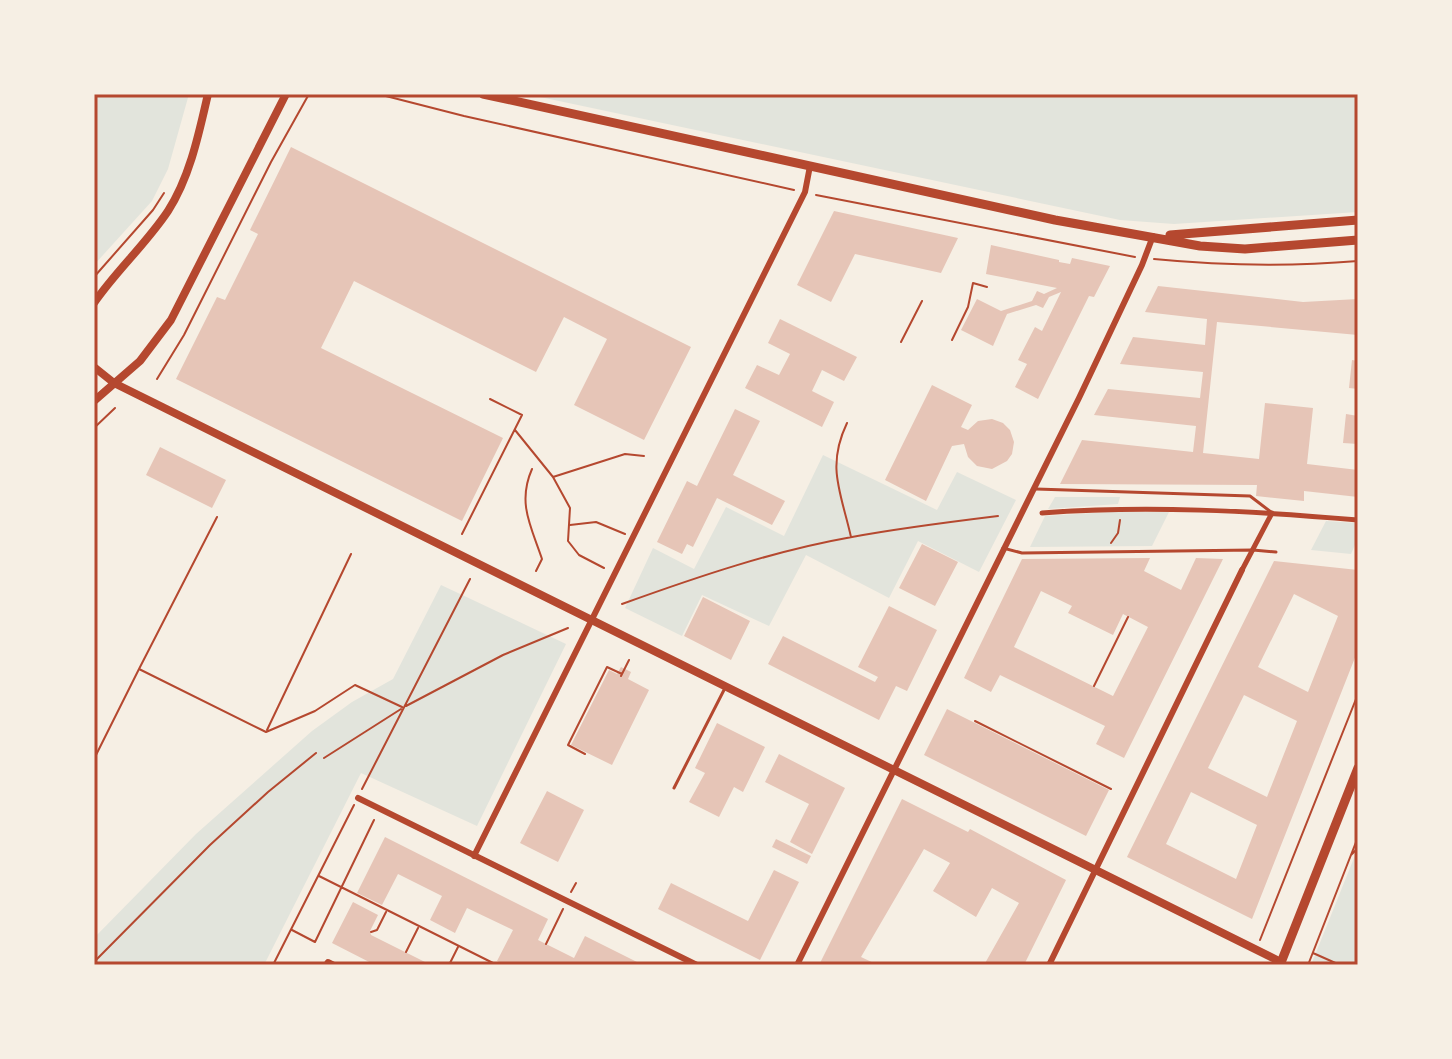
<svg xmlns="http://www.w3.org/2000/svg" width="1452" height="1059" viewBox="0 0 1452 1059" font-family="'Nunito Sans',sans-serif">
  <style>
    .green { fill: #e2e4dc }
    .building { fill: #e6c5b7; fill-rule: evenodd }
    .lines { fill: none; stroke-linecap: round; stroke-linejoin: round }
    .path { stroke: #b5482f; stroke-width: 2 }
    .service { stroke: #b5482f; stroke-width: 3 }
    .pedestrian { stroke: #b5482f; stroke-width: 5 }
    .minor { stroke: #b5482f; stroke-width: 6 }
    .tertiary { stroke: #b5482f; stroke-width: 8 }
    .secondary { stroke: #b5482f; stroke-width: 9 }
    .neatline { fill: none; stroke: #b5482f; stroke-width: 3 }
  </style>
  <rect width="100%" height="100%" fill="#f6efe4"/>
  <path class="green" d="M94,94H189L168,169L152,201L94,265Z
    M526,94H1358V212L1174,224L1120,220Z
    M823,455L937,510L957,472L1016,500L979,572L918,541L889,598L806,555L769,626L702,595L682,636L625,608L653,548L694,569L726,507L784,536Z
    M1055,497H1120L1118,504L1048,509Z
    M1109,512H1169L1152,546L1030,547L1045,516Z
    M1326,521L1358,523V538L1351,554L1311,550Z
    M441,585L566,644L477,826L361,773L264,965H94V938L196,834L312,731L352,702L393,679Z
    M1358,848V965H1311Z"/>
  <path class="building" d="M291,147L691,347L644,440L574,405L607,339L564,317L536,372L354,281L321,348L503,438L462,521L176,379L217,297L225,300L258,234L250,230Z
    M834,211L958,238L941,273L855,254L831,302L797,285Z
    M991,245L1059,260V262L1070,264L1072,258L1110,266L1094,297L1089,296L1038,399L1015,387L1027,364L1018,360L1035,327L1042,331L1061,292L1049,297L1043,308L1036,305L1007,314L993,346L961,330L977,299L1001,311L1032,301L1037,291L1044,294L1057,288L986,274Z
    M1158,286L1303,302L1358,299V335L1217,322L1203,453L1259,459L1265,403L1313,408L1307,464L1358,470V497L1304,491V501L1256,496L1257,485L1060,484L1082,440L1193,452L1196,426L1094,415L1108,389L1200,398L1203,372L1120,364L1133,337L1205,345L1207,319L1145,312Z
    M780,319L857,357L844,381L822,370L812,391L834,402L822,427L745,388L757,365L779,375L790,354L768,343Z
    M1352,360L1358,361V389L1349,388Z
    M932,385L972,405L961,427L968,430L978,421L992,419L1003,423L1010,430L1014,442L1012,454L1007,461L992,469L977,466L968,457L964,444L952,446L926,501L885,480Z
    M735,409L760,421L733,475L785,501L772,525L717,498L693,547L687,544L682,554L657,542L687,481L697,486Z
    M1346,414L1358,416V444L1343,443Z
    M160,447L226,480L212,508L146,475Z
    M922,544L958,562L935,606L899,588Z
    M1150,558L1144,571L1181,590L1196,558L1223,559L1124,758L1096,744L1105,726L1000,675L991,692L964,678L1022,559ZM1041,591L1072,606L1068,613L1113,635L1123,614L1148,627L1113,696L1014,647Z
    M1274,561L1358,570V650L1252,919L1127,857ZM1294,594L1338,616L1308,692L1258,667ZM1244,695L1297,721L1267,797L1208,768ZM1191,792L1257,825L1236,879L1166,844Z
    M703,597L750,621L731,660L684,636Z
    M889,606L937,630L907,691L896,686L879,720L768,664L783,636L875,682L878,677L858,667Z
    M621,667L631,672L628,679L649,690L612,765L571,745L609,670L617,674Z
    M947,709L1109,790L1086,836L924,755Z
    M717,723L765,747L743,792L734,787L719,817L689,802L705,773L695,768Z
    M779,754L845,788L812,854L790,842L809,804L765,782Z
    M547,791L584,810L558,862L520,843Z
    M902,799L968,832L970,829L1066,880L1024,965H984L1019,903L992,888L976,917L933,891L950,863L924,849L861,957L878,965H819Z
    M385,837L548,919L538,940L574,958L585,936L643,965H505L497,961L513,930L467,908L455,933L430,920L442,896L398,874L382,905L357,893Z
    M776,839L811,856L807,864L772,847Z
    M774,870L799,882L760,960L658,909L671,883L748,921Z
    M353,902L378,915L370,931L371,935L431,965H375L332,943Z"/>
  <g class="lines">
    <path class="path" d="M378,94L464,116L794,190
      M816,195L1135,257
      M1154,259C1225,266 1286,267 1358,261
      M94,277L153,210L164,193
      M952,340L968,307L973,283L987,287
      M901,342L922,301
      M157,379L184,335L271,162L309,94
      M847,423C826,467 841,492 851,537
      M94,428L115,408
      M515,430L553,477L570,508L568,541L579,555L604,568
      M532,469C517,503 531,526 542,559L536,571
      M553,477L625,454L644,456
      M570,525L596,522L625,534
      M462,534L522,415L490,399
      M1111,543L1118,533L1120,520
      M622,604C697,577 773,551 852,537C900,528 949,522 998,516
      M139,669L217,517
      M621,676L629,660
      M1094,686L1128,617
      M406,706L503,655L568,628
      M975,721L1111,789
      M267,730L351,554
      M585,754L568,745L607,667L622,674
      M324,758L401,709
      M94,759L139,669L266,732L315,711L355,685L402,707
      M362,789L470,579
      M1351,855L1358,848
      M319,876L497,965
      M571,892L576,883
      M292,930L315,942L374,820
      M371,932L377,930L386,912
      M1260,940L1358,694
      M546,944L563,909
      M406,952L418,928
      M1313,953L1340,965
      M94,962L210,845L268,792L316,753
      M273,965L354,805
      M449,965L458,947
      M1308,965L1358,837"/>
    <path class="service" d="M1036,489L1250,496L1271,512
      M1003,548L1022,553L1253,550L1276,552
      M674,788L725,688"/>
    <path class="pedestrian" d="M1042,513C1147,505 1253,511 1358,520
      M1242,570L1272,513"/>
    <path class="minor" d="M358,798L697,965
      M474,856L805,192L810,166
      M326,965L328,962L334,965
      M797,965L1079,398L1142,265L1153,236
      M1049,965L1242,570"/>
    <path class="tertiary" d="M94,303C116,271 146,244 168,211C190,177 199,133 208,94
      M94,367L114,383L1281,962
      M94,401L140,361L171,320L286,94"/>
    <path class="secondary" d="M483,94L1055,220L1200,246L1245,249L1358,240
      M1170,235L1358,220
      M1280,965L1358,768"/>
  </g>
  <rect width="1452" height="1059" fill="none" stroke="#f6efe4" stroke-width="192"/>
  <rect x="96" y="96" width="1260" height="867" class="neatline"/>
</svg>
